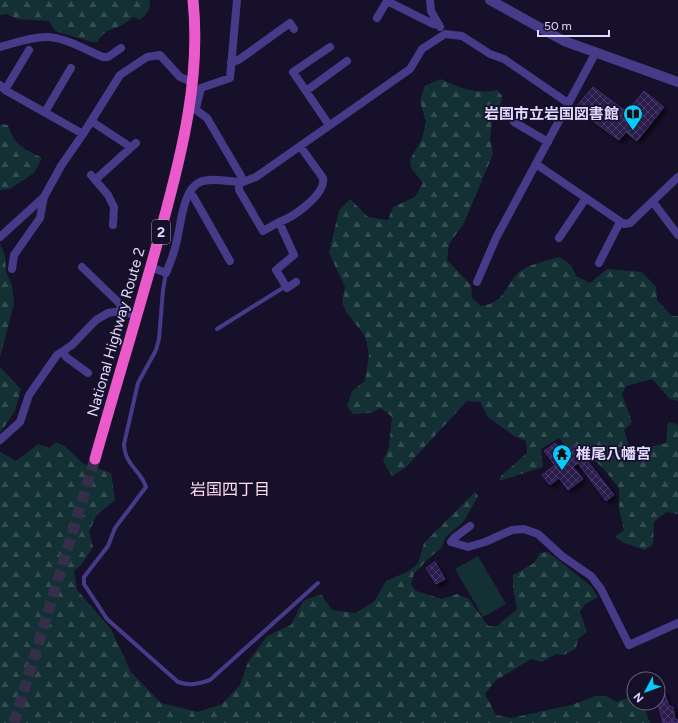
<svg xmlns="http://www.w3.org/2000/svg" width="678" height="723" viewBox="0 0 678 723" font-family="Figtree,'Noto Sans JP',sans-serif">
  <style>
    .forest { fill: url(#forest-firs) }
    .garden { fill: #133134 }
    .building { fill: url(#building-cross-hatch); stroke: #442e77; filter: url(#shadow) }
    .lines { fill: none; stroke-linecap: round; stroke-linejoin: round }
    .trunk-tunnel { stroke: #352e4a; stroke-width: 11; stroke-dasharray: 11 5.5; stroke-linecap: butt }
    .service { stroke: #463b89; stroke-width: 4 }
    .minor { stroke: #463b89; stroke-width: 8 }
    .tertiary { stroke: #463b89; stroke-width: 10 }
    .trunk { stroke: #ea5aca; stroke-width: 11 }
    .labels { text-anchor: middle; dominant-baseline: central; stroke-width: 3.5; stroke-linejoin: round; paint-order: stroke }
    .shield { fill: #17102a; stroke: #a49dbf; stroke-width: 1 }
    .shield-label { font-size: 14px; font-weight: bold; fill: #e1d9ff }
    .poi-label { font-size: 15px; font-weight: bold; fill: #e1d9ff; stroke: #17102a; text-anchor: end }
    .street-label { font-size: 15px; fill: #e1d9ff; stroke: #17102a }
    .neighbourhood-label { font-size: 16px; fill: #ffdbee; stroke: #17102a }
  </style>
  <defs>
    <pattern id="forest-firs" width="22" height="20" patternUnits="userSpaceOnUse"><rect width="22" height="20" fill="#133134"/><path d="M5 1l3.5 6h-7zM16 11l3.5 6h-7z" fill="#354e52"/></pattern>
    <pattern id="building-cross-hatch" width="8" height="8" patternUnits="userSpaceOnUse"><rect width="8" height="8" fill="#2a1c4b"/><path d="M0 0l8 8M0 8l8-8" fill="none" stroke="#493c66"/></pattern>
    <filter id="shadow"><feDropShadow dx="3.5" dy="3.5" stdDeviation="2" flood-color="#0009"/></filter>
  </defs>
  <rect width="100%" height="100%" fill="#17102a"/>
  <path class="forest" d="M0,0H150C150,10 147,14 140,20L133,17C129,20 125,24 120,26C110,31 103,30 98,42H92L55,31L49,21L17,19L7,14L0,15Z
    M440,79C459,87 475,95 497,90L502,96L500,108L492,121L490,138L493,154L464,223L449,244L447,260L471,285L472,298L481,306C504,303 505,287 518,273C527,264 547,261 559,257L571,265L576,276L590,283L607,269L642,272L656,287L657,300L672,316H678V401L670,399L652,379L626,386L622,394L632,422L624,430L629,446L641,449L666,443L668,422L677,424L678,427V514L666,512L654,522L653,544L645,550L624,543L615,537L624,530L619,509V488L602,467L584,452L570,451L559,438L541,449L543,467L499,481L501,476L527,453L526,441L514,436L488,417L480,402L467,401L405,468L392,476L383,461L389,447L392,417L381,408L371,413L353,414L347,406L352,391L365,381L369,354L365,336L347,313L342,303L345,287L329,253L339,210L350,199L368,217L388,220L393,207L415,197L423,183L411,168L410,160L422,139L426,122L420,101L425,86Z
    M0,124L8,125C13,145 25,149 42,158L34,173L10,189L0,190Z
    M0,244L5,255L6,272L12,285L14,304L0,357Z
    M0,367L21,389L15,411L0,433Z
    M56,442L65,446L82,463L111,473L115,500L96,516L89,532L93,547L81,565L74,571L77,590L111,629L131,672L161,703L198,712L222,704L240,685L248,662L267,636L291,625L303,601L321,594L332,610L355,613L374,602L386,581L407,572L418,564L424,543L475,492L478,496L464,521L446,537L441,548L427,560L414,574L411,584L416,591L442,599L457,594L469,599L488,626H497L517,609L513,587V575L534,563L540,553L548,552L591,586L598,597L585,604L580,612L587,632L578,639L576,648L564,655L556,654L542,662L531,659L495,681L485,694L496,715L511,718L571,705L596,696H606L617,702L634,695V703H642L650,723H0V452L16,461L38,444L50,448Z"/>
  <path class="garden" d="M478,556L506,604L483,617L455,569Z"/>
  <path class="building" d="M593,87L627,112L644,91L664,107L637,141L626,132L619,140L575,108Z
    M555,443L564,454L575,445L614,495L606,501L578,463L573,467L583,479L568,490L559,478L550,485L542,475L555,465L544,451Z
    M435,562L445,579L436,584L426,568Z
    M663,689L669,706L673,707L675,719L678,720V723H663L658,703V690Z"/>
  <g class="lines">
    <path class="trunk-tunnel" d="M14,723L95,459"/>
    <path class="service" d="M166,273L163,290L159,339L156,350L138,383L124,444C125,466 140,469 146,487L115,528L108,546L84,577V584L107,619L178,682C190,686 198,684 210,680L318,583
      M217,329L286,286"/>
    <path class="minor" d="M430,0L431,11L440,27
      M377,18L387,1L433,24L439,25
      M0,47C15,43 31,37 46,37C65,37 86,50 103,57H108L121,48
      M231,63L240,59L290,23L294,29
      M0,85L5,90L83,134L120,75L147,57L160,55L180,77L192,82
      M5,90L29,50
      M306,91L347,61
      M189,105L207,118L241,176L243,182L256,177L410,69L422,49L445,34L462,36L490,54L504,59L568,103
      M196,108L201,88L230,78L237,0
      M45,112L71,68
      M91,121L126,144L130,148
      M514,122L548,142
      M329,125L293,72L330,47
      M536,164L624,224L630,223L678,177
      M91,175L108,195L114,207L113,225
      M95,180L136,143
      M239,182V190L263,231L279,222L294,255L276,270L287,288L296,282
      M190,193L193,196L230,261
      M653,202L678,235
      M279,222C294,217 326,194 323,178L300,146
      M0,237L44,197
      M559,238L586,198
      M599,263L620,222
      M82,267L120,304L121,311
      M151,267L166,273C170,263 174,254 176,244C181,227 182,190 200,182C211,177 230,182 243,182
      M12,269L14,255L40,218L44,197L61,166L83,134
      M477,282L496,238L596,52
      M63,351L66,357L88,373
      M0,440L20,422L29,395L57,355L72,345L96,320L108,313L121,311L137,316
      M470,526L454,538L451,542L468,547L485,542L512,530L524,529L538,534L562,556L591,576L601,589L629,645L678,623"/>
    <path class="tertiary" d="M490,0L564,41L678,82"/>
    <path class="trunk" d="M95,459C117,381 141,304 162,226C182,153 201,77 193,0"/>
  </g>
  <defs>
    <g id="library-pin" transform="scale(1)"><path d="M0 17L-7.5 6A9.5 9.5 0 1 1 7.5 6Z" fill="#05ccff" stroke="#17102a"/><path d="M-6-4Q-3-5.5-.7-3.5V5Q-3 3-6 4ZM6-4Q3-5.5 .7-3.5V5Q3 3 6 4Z" fill="#111"/></g>
    <g id="temple-pin" transform="scale(1)"><path d="M0 17L-7.5 6A9.5 9.5 0 1 1 7.5 6Z" fill="#05ccff" stroke="#17102a"/><path d="M0-6L5-2H3V0L6.5 2.5H4V6H1.5V3h-3V6H-4V2.5H-6.5L-3 0V-2H-5Z" fill="#111"/></g>
  </defs>
  <g fill-rule="evenodd">
    <use href="#library-pin" x="633" y="114"/>
    <use href="#temple-pin" x="562" y="454"/>
  </g>
  <g class="labels">
    <rect class="shield" x="152" y="220" width="18" height="24" rx="3"/>
    <g class="shield-label">
      <text x="161" y="232">2</text>
    </g>
    <g class="poi-label">
      <text x="619" y="114">岩国市立岩国図書館</text>
      <text x="576" y="454" text-anchor="start">椎尾八幡宮</text>
    </g>
    <g class="street-label">
      <text transform="translate(116 332) rotate(-74)">National Highway Route 2</text>
    </g>
    <g class="neighbourhood-label">
      <text x="230" y="489">岩国四丁目</text>
    </g>
  </g>
  <g transform="translate(646 691) rotate(229)"><circle r="19" fill="#17102a" stroke="#68607f"/>
  <path d="M0-3L7 15L0 10L-7 15Z" fill="#05ccff"/>
  <text y="-6" font-size="11" font-weight="bold" text-anchor="middle" fill="#e1d9ff">N</text>
  </g>
  <path d="M538 30v6h71v-6" fill="none" stroke="#e1d9ff" stroke-width="2"/>
  <text x="544" y="30" font-size="12" fill="#e1d9ff" stroke="#17102a" stroke-width="3" paint-order="stroke">50 m</text>
</svg>
